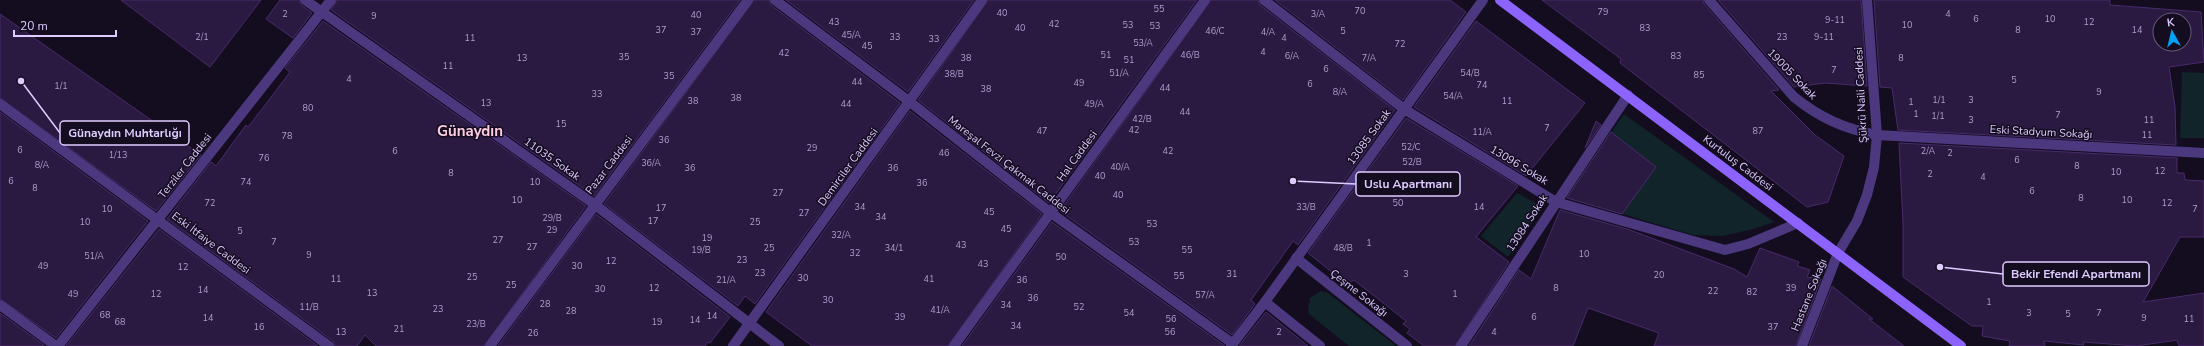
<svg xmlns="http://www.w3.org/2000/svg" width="2204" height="346" viewBox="0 0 2204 346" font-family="'Nunito Sans',sans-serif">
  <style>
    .green { fill: #102429 }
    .building { fill: #2a1940; stroke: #482b6c; fill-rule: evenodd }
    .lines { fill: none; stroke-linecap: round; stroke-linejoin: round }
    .lane { stroke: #4c387f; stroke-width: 10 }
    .street { stroke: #4c387f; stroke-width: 10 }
    .secondary { stroke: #8d63fe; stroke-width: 10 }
    .labels { text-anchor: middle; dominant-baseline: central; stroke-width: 3; stroke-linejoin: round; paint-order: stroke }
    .number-label { font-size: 9px; fill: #b19ecf }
    .street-label { font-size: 11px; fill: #decbff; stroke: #140d20 }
    .district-label { font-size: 15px; font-weight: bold; fill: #ffcde1; stroke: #140d20 }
    .leader { fill: none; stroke: #decbff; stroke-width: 1.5 }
    .callout-dot { fill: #decbff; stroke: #140d20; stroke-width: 1.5 }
    .callout { fill: #140d20; stroke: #decbff; stroke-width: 1.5 }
    .callout-label { font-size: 12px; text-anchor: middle; font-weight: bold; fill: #decbff }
  </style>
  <rect width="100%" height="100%" fill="#140d20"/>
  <path class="green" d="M2182,72L2204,73V138H2180Z
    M1624,114L1774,222L1754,229L1722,236L1693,235L1566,197Z
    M1517,193L1543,207L1508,257L1481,236Z
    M1321,291L1328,293L1396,346H1349L1310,315L1308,310L1310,298Z"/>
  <path class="building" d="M121,0H261L210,67Z
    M280,0H299L301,5L312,13L293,38L266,19Z
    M337,0H740L594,196L331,10Z
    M754,0H769L771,5L900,103L755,304L745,296L738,306L604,204Z
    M786,0H974L908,92Z
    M988,0H1197L1049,203L918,100Z
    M1211,0H1258L1260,5L1395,110L1298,245L1293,241L1251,300L1255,304L1232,335L1060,211Z
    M1275,0H1450L1466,12L1403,100Z
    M1542,0H1703L1704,4L1779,90L1771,91L1815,135L1844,156L1828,202L1807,207L1620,63L1621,59Z
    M1718,0H1861L1867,86L1825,83L1794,87Z
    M1874,0H2110V5L2201,12L2204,62L2169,67L2175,107L2176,145L1898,130L1892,88L1880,87ZM2160,20H2184V44H2160Z
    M0,14L201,155L156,211L0,98Z
    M323,21L586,206L484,346H376L365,335L357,346H335L333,341L167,219L211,162L216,166L246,125L248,127L269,100L290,72L285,68Z
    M1476,21L1585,103L1526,176L1414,107Z
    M910,111L1042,214L948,346H812L766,312Z
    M0,112L148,221L56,338L0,299Z
    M1406,118L1518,186L1476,237L1509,262L1455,346H1424L1407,333L1410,329L1403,324L1406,321L1382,302L1354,280L1349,283L1338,277L1308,253Z
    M1596,121L1601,125L1585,148Z
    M1611,132L1656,167L1622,214L1567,198Z
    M1899,143L2177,158V173H2184L2185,180L2204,181V237H2180L2143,302L2204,293V346H2179L2177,340L2136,346L2083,342L2084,345L2044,341L2045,346H2009L2010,341L1982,336L1983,326H1972L1903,277V223Z
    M1560,210L1630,230L1734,269L1747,277L1760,248L1799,262L1797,266L1810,270L1807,277L1821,279L1796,346H1654L1659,333L1588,308L1573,346H1469L1519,270L1531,279Z
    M596,214L730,317L710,343L708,342L705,346H498Z
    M1052,222L1225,346H962Z
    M159,229L318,346H66Z
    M1832,286L1873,319H1869L1904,346H1809Z
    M1266,312L1308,346H1239Z
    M0,313L45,346H0Z"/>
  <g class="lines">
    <path class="lane" d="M1709,0L1794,97C1820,118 1845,129 1877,135L2204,153
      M1556,202L1725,250L1748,244L1798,223
      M1296,258L1407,346
      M1265,302L1320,346
      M1461,346L1628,95"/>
    <path class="street" d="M305,0L594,204L779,346
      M775,0L910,102L1051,213L1232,343
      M1264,0L1404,109L1556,202
      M0,104L329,346
      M0,305L56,346
      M58,346L331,0
      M490,346L748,0
      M733,346L982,0
      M954,346L1205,0
      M1231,346L1265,302L1483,0
      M1802,346L1838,253L1857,221L1867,195L1874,167L1877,135L1867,0"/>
    <path class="secondary" d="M1500,0L1961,346"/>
  </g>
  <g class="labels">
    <g class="number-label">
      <text x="1159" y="9">55</text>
      <text x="1360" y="11">70</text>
      <text x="1603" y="12">79</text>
      <text x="1002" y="13">40</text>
      <text x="285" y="14">2</text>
      <text x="1318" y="14">3/A</text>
      <text x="1948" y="14">4</text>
      <text x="696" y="15">40</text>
      <text x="374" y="16">9</text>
      <text x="1976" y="19">6</text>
      <text x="2050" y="19">10</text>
      <text x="1835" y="20">9-11</text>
      <text x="834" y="22">43</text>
      <text x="2089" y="22">12</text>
      <text x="1054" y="24">42</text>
      <text x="1128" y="25">53</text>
      <text x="1907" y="25">10</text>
      <text x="1155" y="26">53</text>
      <text x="1020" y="28">40</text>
      <text x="1645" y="28">83</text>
      <text x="661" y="30">37</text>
      <text x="2018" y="30">8</text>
      <text x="2137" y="30">14</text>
      <text x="1215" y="31">46/C</text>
      <text x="1343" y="31">5</text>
      <text x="696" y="32">37</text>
      <text x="1268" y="32">4/A</text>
      <text x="851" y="35">45/A</text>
      <text x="202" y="37">2/1</text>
      <text x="895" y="37">33</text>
      <text x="1782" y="37">23</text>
      <text x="1824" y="37">9-11</text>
      <text x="470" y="38">11</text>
      <text x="1284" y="38">4</text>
      <text x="934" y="39">33</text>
      <text x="1143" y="43">53/A</text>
      <text x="1400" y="44">72</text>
      <text x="867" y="46">45</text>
      <text x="1263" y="52">4</text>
      <text x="784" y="53">42</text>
      <text x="1106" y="55">51</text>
      <text x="1190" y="55">46/B</text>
      <text x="1292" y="56">6/A</text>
      <text x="1676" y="56">83</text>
      <text x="624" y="57">35</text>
      <text x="522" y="58">13</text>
      <text x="966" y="58">38</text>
      <text x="1369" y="58">7/A</text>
      <text x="1901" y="58">8</text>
      <text x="1129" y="60">51</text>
      <text x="448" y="66">11</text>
      <text x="1326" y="69">6</text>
      <text x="1834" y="70">7</text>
      <text x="1119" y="73">51/A</text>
      <text x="1470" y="73">54/B</text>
      <text x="954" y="74">38/B</text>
      <text x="1699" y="75">85</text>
      <text x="669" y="76">35</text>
      <text x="349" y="79">4</text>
      <text x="2014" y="80">5</text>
      <text x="857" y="82">44</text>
      <text x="1079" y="83">49</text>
      <text x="1310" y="84">6</text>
      <text x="1482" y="85">74</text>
      <text x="61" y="86">1/1</text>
      <text x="1165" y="88">44</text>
      <text x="986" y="89">38</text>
      <text x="1340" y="92">8/A</text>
      <text x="2099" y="92">9</text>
      <text x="597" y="94">33</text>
      <text x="1453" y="96">54/A</text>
      <text x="736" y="98">38</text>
      <text x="1939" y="100">1/1</text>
      <text x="1971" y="100">3</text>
      <text x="693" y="101">38</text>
      <text x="1507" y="101">11</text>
      <text x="1911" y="102">1</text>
      <text x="486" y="103">13</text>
      <text x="846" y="104">44</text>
      <text x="1094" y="104">49/A</text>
      <text x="308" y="108">80</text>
      <text x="1185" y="112">44</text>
      <text x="1916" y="114">1</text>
      <text x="2058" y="115">7</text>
      <text x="1938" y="116">1/1</text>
      <text x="1142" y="119">42/B</text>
      <text x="1971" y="120">3</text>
      <text x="2149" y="120">11</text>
      <text x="561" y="124">15</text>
      <text x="1547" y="128">7</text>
      <text x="1134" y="130">42</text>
      <text x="1042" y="131">47</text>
      <text x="1758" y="131">87</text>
      <text x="1482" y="132">11/A</text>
      <text x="2147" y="135">11</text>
      <text x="287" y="136">78</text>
      <text x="664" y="140">36</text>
      <text x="1411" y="147">52/C</text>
      <text x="812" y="148">29</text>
      <text x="20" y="150">6</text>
      <text x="395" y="151">6</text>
      <text x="1168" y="151">42</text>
      <text x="1928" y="151">2/A</text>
      <text x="944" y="153">46</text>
      <text x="1950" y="153">2</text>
      <text x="118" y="155">1/13</text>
      <text x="264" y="158">76</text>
      <text x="2017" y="160">6</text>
      <text x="1412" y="162">52/B</text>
      <text x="651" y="163">36/A</text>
      <text x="42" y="165">8/A</text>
      <text x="2077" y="166">8</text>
      <text x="1120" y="167">40/A</text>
      <text x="690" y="168">36</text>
      <text x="893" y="168">36</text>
      <text x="2160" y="171">12</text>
      <text x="2116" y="172">10</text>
      <text x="451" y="173">8</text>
      <text x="1930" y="174">2</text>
      <text x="1100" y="176">40</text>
      <text x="1983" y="177">4</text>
      <text x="11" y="181">6</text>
      <text x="246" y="182">74</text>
      <text x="535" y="182">10</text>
      <text x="922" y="183">36</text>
      <text x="35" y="188">8</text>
      <text x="2032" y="191">6</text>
      <text x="778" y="193">27</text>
      <text x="1118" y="195">40</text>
      <text x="2081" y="198">8</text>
      <text x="517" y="200">10</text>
      <text x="2127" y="200">10</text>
      <text x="210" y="203">72</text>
      <text x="1398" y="203">50</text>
      <text x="2167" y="203">12</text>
      <text x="860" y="207">34</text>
      <text x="1306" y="207">33/B</text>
      <text x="1479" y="207">14</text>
      <text x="661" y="208">17</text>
      <text x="107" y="209">10</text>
      <text x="2195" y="209">7</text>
      <text x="989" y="212">45</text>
      <text x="804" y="213">27</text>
      <text x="881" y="217">34</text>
      <text x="552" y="218">29/B</text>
      <text x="653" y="221">17</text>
      <text x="85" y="222">10</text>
      <text x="755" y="222">25</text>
      <text x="1152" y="224">53</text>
      <text x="1006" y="229">45</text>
      <text x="552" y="230">29</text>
      <text x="240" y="231">5</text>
      <text x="841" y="235">32/A</text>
      <text x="707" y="238">19</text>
      <text x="498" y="240">27</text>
      <text x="274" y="242">7</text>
      <text x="1134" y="242">53</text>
      <text x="1369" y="243">1</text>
      <text x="961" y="245">43</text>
      <text x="532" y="247">27</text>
      <text x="769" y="248">25</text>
      <text x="894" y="248">34/1</text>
      <text x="1343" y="248">48/B</text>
      <text x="701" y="250">19/B</text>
      <text x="1187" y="250">55</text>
      <text x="855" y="253">32</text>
      <text x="1584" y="254">10</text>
      <text x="309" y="255">9</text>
      <text x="94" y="256">51/A</text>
      <text x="1061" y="257">50</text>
      <text x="742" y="260">23</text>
      <text x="611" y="261">12</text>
      <text x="983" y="264">43</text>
      <text x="43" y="266">49</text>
      <text x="577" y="266">30</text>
      <text x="183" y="267">12</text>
      <text x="760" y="273">23</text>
      <text x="1232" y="274">31</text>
      <text x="1406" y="274">3</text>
      <text x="1659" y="275">20</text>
      <text x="1179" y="276">55</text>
      <text x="472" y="277">25</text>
      <text x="803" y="278">30</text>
      <text x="336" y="279">11</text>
      <text x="929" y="279">41</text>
      <text x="726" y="280">21/A</text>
      <text x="1022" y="280">36</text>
      <text x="511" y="285">25</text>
      <text x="654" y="288">12</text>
      <text x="1556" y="288">8</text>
      <text x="1791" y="288">39</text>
      <text x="600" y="289">30</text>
      <text x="203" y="290">14</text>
      <text x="1713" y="291">22</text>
      <text x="1752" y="292">82</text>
      <text x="372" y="293">13</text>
      <text x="73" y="294">49</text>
      <text x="156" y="294">12</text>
      <text x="1455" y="294">1</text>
      <text x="1205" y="295">57/A</text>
      <text x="1033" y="298">36</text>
      <text x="828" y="300">30</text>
      <text x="1989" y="302">1</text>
      <text x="545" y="304">28</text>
      <text x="1006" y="305">34</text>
      <text x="309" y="307">11/B</text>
      <text x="1079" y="307">52</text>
      <text x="438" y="309">23</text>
      <text x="940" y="310">41/A</text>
      <text x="571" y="311">28</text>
      <text x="1129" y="313">54</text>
      <text x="2029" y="313">3</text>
      <text x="2099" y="313">7</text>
      <text x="2068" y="314">5</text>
      <text x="105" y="315">68</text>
      <text x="712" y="316">14</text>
      <text x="900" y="317">39</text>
      <text x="1534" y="317">6</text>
      <text x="208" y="318">14</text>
      <text x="2144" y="318">9</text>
      <text x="1171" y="319">56</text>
      <text x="2189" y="319">11</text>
      <text x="695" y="320">14</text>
      <text x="120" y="322">68</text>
      <text x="657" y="322">19</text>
      <text x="476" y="324">23/B</text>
      <text x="1016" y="326">34</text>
      <text x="259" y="327">16</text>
      <text x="1773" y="327">37</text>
      <text x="399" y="329">21</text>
      <text x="341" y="332">13</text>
      <text x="1170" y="332">56</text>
      <text x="1279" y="332">2</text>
      <text x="1494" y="332">4</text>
      <text x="533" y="333">26</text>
    </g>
    <g class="street-label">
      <text transform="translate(1792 74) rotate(46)">19005 Sokak</text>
      <text transform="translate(1861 95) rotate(-93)">Şükrü Naili Caddesi</text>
      <text transform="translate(2041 132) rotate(3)">Eski Stadyum Sokağı</text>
      <text transform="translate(1369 137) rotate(-54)">13085 Sokak</text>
      <text transform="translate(1077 156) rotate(-54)">Hal Caddesi</text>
      <text transform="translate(552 159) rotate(35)">11035 Sokak</text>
      <text transform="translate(1738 163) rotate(37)">Kurtuluş Caddesi</text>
      <text transform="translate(609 165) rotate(-53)">Pazar Caddesi</text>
      <text transform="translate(1009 165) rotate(38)">Mareşal Fevzi Çakmak Caddesi</text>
      <text transform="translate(1519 165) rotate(31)">13096 Sokak</text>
      <text transform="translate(185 166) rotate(-52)">Terziler Caddesi</text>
      <text transform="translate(848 167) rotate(-54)">Demirciler Caddesi</text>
      <text transform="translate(1527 223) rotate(-57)">13084 Sokak</text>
      <text transform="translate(211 243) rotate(37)">Eski İtfaiye Caddesi</text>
      <text transform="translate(1359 293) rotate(38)">Çeşme Sokağı</text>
      <text transform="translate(1809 295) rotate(-68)">Hastane Sokağı</text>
    </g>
    <g class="district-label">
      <text x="470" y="131">Günaydın</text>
    </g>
  </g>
  <path class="leader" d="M21 81L60 133M1293 181L1356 184M1940 267L2003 274"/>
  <g class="callout-dot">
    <circle cx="21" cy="81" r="4"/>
    <circle cx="1293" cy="181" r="4"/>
    <circle cx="1940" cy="267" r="4"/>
  </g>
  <g class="callout">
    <rect x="60" y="121" width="129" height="24" rx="4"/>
    <rect x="1356" y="172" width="104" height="24" rx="4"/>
    <rect x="2003" y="262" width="146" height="24" rx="4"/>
  </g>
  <g class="callout-label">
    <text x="125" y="137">Günaydın Muhtarlığı</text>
    <text x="1408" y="188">Uslu Apartmanı</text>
    <text x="2076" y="278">Bekir Efendi Apartmanı</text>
  </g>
  <g transform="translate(2172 32) rotate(352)"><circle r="19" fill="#140d20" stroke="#655979"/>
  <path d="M0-3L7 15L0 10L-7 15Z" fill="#01a1f5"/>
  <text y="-6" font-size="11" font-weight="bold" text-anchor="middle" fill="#decbff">K</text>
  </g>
  <path d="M14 30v6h102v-6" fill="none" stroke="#decbff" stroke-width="2"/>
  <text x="20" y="30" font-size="12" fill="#decbff" stroke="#140d20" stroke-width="3" paint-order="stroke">20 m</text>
</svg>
